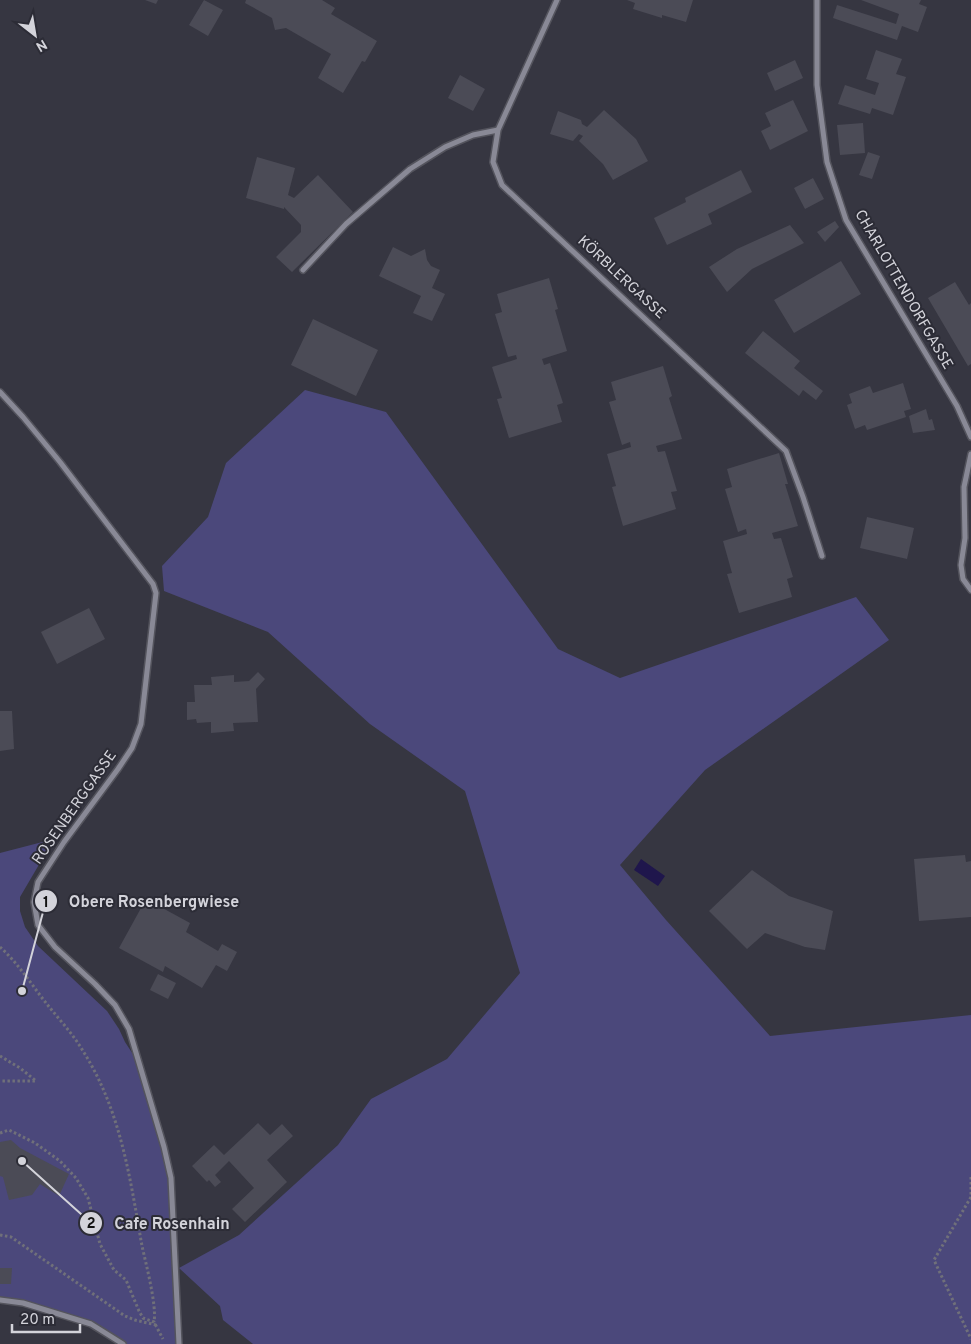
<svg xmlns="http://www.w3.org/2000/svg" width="971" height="1344" viewBox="0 0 971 1344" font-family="Overpass,sans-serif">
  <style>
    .green { fill: #4b487b }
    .water { fill: #1f164c }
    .building { fill: #4b4b56 }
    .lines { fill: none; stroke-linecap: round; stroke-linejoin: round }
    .street-casing { stroke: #54545d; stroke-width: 8 }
    .path { stroke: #70707a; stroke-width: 3; stroke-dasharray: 2.5 2.5; stroke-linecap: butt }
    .street { stroke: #898996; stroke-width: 5 }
    .labels { text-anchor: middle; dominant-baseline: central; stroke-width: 4; stroke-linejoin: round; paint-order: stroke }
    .street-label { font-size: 15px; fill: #d3d3da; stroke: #2c2c36 }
    .leader { fill: none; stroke: #d3d3da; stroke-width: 2 }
    .callout-dot { fill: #d3d3da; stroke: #2c2c36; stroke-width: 2 }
    .mark-label { font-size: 15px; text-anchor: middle; font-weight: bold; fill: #111 }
    .callout-label { font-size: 16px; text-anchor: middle; font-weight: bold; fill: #d3d3da; stroke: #2c2c36; stroke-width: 4; stroke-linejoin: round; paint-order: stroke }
  </style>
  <rect width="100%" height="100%" fill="#363641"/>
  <path class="green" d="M305,390L386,412L558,649L620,678L856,597L889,640L705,770L620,865L666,920L770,1036L971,1015V1344H253L223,1320L220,1306L179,1268L239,1235L338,1145L371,1099L447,1059L520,973L465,791L370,724L268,632L164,591L162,566L208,517L226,463Z
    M54,839L20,897V911L25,927L38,946L107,1011L119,1029L125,1042L140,1065L170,1175L179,1344H123L91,1324L23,1303L0,1300V853Z"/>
  <path class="water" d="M641,859L665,876L658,886L634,870Z"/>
  <path class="building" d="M145,0H158L156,4Z
    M204,0L223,10L208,36L189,25Z
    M246,0H322L335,8L331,14L377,41L365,62L362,61L343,93L318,78L331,54L286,28L275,30L272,18L245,3Z
    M627,0H693L686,22L662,15V18L633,9L635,3Z
    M861,0H921L919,4L927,7L918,32L902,26L897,40L833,18L837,5L896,24L899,14Z
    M876,50L902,59L896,74L906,77L893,115L872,108L870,114L838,104L845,85L875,95L879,83L866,79Z
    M795,60L803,78L775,91L767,73Z
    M460,75L485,89L473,111L448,98Z
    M793,100L808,131L770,150L761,131L771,126L765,113Z
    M604,110L636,139L648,161L613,180L603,164L579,141L583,136L579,134L573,141L550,134L558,111L581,120L582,124L587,127Z
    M863,123L865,153L840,155L837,125Z
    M868,152L880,156L872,179L859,175Z
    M257,157L295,168L288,195L294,198L318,175L353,212L292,272L276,257L301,232V225L284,207V209L246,198Z
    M741,170L752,192L708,214L712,224L667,245L654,218L686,202L685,198Z
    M813,178L824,199L805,209L794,188Z
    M835,221L839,227L825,242L817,232Z
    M790,225L804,243L752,269L727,292L709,267L737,249Z
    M393,247L411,256L425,249L427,260L431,266L440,270L432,288L445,294L432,321L413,313L421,296L379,276Z
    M841,261L861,294L794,333L774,300Z
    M549,278L558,309L555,310L567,351L542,359L544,365L550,363L563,403L557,405L562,422L509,438L497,399L502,398L492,367L517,359L516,355L508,357L495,314L502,312L497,294Z
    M955,282L969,305L971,303V364L968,366L928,298Z
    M313,319L378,350L356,396L291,365Z
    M763,331L800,361L794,368L823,391L816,400L803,390L799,396L745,353Z
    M663,366L672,396L669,398L682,439L656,446L658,452L665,451L677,491L671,492L676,509L623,526L612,487L616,486L607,454L631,447L630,442L622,445L609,402L616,400L611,382Z
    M903,383L911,409L904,411L906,417L867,430L865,425L855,429L847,405L852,403L849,394L870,386L873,393Z
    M926,409L929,420L932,419L935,430L913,433L909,416Z
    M779,453L788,484H785L798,526L772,533L774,539L781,538L793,577L787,579L792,597L739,613L727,574L732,573L723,541L747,534L746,529L738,532L725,489L732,487L727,469Z
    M867,517L914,528L907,559L860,548Z
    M89,608L105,639L57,664L41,632Z
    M258,672L265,679L256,689L258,722L233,723L234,731L211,733V722L197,723L196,719L187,720V702H195L194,685H212L211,677L234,675V682L249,681Z
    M0,711H12L14,749L0,751Z
    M965,855L966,862L971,861V917L919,921L914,859Z
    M752,870L789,896L833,911L825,950L805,947L765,933L747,949L709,911Z
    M146,899L190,923L186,932L218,951L222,944L237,952L227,971L216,965L202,988L165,966L163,972L119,948Z
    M158,974L176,983L168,999L150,990Z
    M258,1123L270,1135L282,1124L293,1136L267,1160L287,1182L245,1222L232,1209L254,1188L229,1161L215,1175L221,1182L215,1187L209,1180L207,1182L192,1166L214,1145L224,1155Z
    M11,1140L20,1148L69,1174L59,1196L40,1184L32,1195L9,1200L3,1177L0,1176V1142Z
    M0,1268H12L11,1284H0Z"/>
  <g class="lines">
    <g class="street-casing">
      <path id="street" d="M557,0L498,130L493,162L502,185L786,451L803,497L822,556
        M817,0V85L827,162L846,220L957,406L971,437
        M303,270L346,224L410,169L445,147L473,135L498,130
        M0,392L23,417L60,462L153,584L156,593L141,724L132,748L118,769L64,842L38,882L34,902L38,925L55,947L95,984L115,1005L129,1029L164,1147L171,1178L179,1344
        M971,454L964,487L965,538L961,565L963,579L971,590
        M0,1300L23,1303L91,1324L123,1344"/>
    </g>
    <path class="path" d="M0,947C18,963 31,984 46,1003C58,1018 73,1034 83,1051C121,1111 130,1178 142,1246C146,1264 157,1306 154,1322
      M0,1056L20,1068L36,1081H0
      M0,1133L9,1130L35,1143L60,1161L76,1178L88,1198L100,1244L114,1270L126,1280L139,1311L143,1318L154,1322L163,1339
      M971,1177V1197L934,1260L971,1339
      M0,1235L11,1237L125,1316L135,1320L156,1325"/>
    <use href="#street" class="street"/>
  </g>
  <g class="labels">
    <g class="street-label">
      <text transform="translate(621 278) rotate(43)">KÖRBLERGASSE</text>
      <text transform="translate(903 290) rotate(60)">CHARLOTTENDORFGASSE</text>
      <text transform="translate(75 808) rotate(-55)">ROSENBERGGASSE</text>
    </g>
  </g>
  <path class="leader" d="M22 991L46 901M22 1161L91 1223"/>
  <g class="callout-dot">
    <circle cx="22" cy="991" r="5"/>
    <circle cx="22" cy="1161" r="5"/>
    <circle cx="46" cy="901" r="12"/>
    <circle cx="91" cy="1223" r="12"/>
  </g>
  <g class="mark-label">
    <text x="46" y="907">1</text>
    <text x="91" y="1228">2</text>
  </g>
  <g class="callout-label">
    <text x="154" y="907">Obere Rosenbergwiese</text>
    <text x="172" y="1229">Cafe Rosenhain</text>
  </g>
  <g transform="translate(35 35) rotate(149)" stroke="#2c2c36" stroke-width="4" paint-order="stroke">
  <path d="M0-4L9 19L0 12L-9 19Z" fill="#d3d3da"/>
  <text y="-8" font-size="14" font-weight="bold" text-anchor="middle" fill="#d3d3da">N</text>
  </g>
  <path d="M12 1324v8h68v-8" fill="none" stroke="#d3d3da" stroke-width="2.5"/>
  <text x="20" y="1324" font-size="15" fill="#d3d3da" stroke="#2c2c36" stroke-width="4" paint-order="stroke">20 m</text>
</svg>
